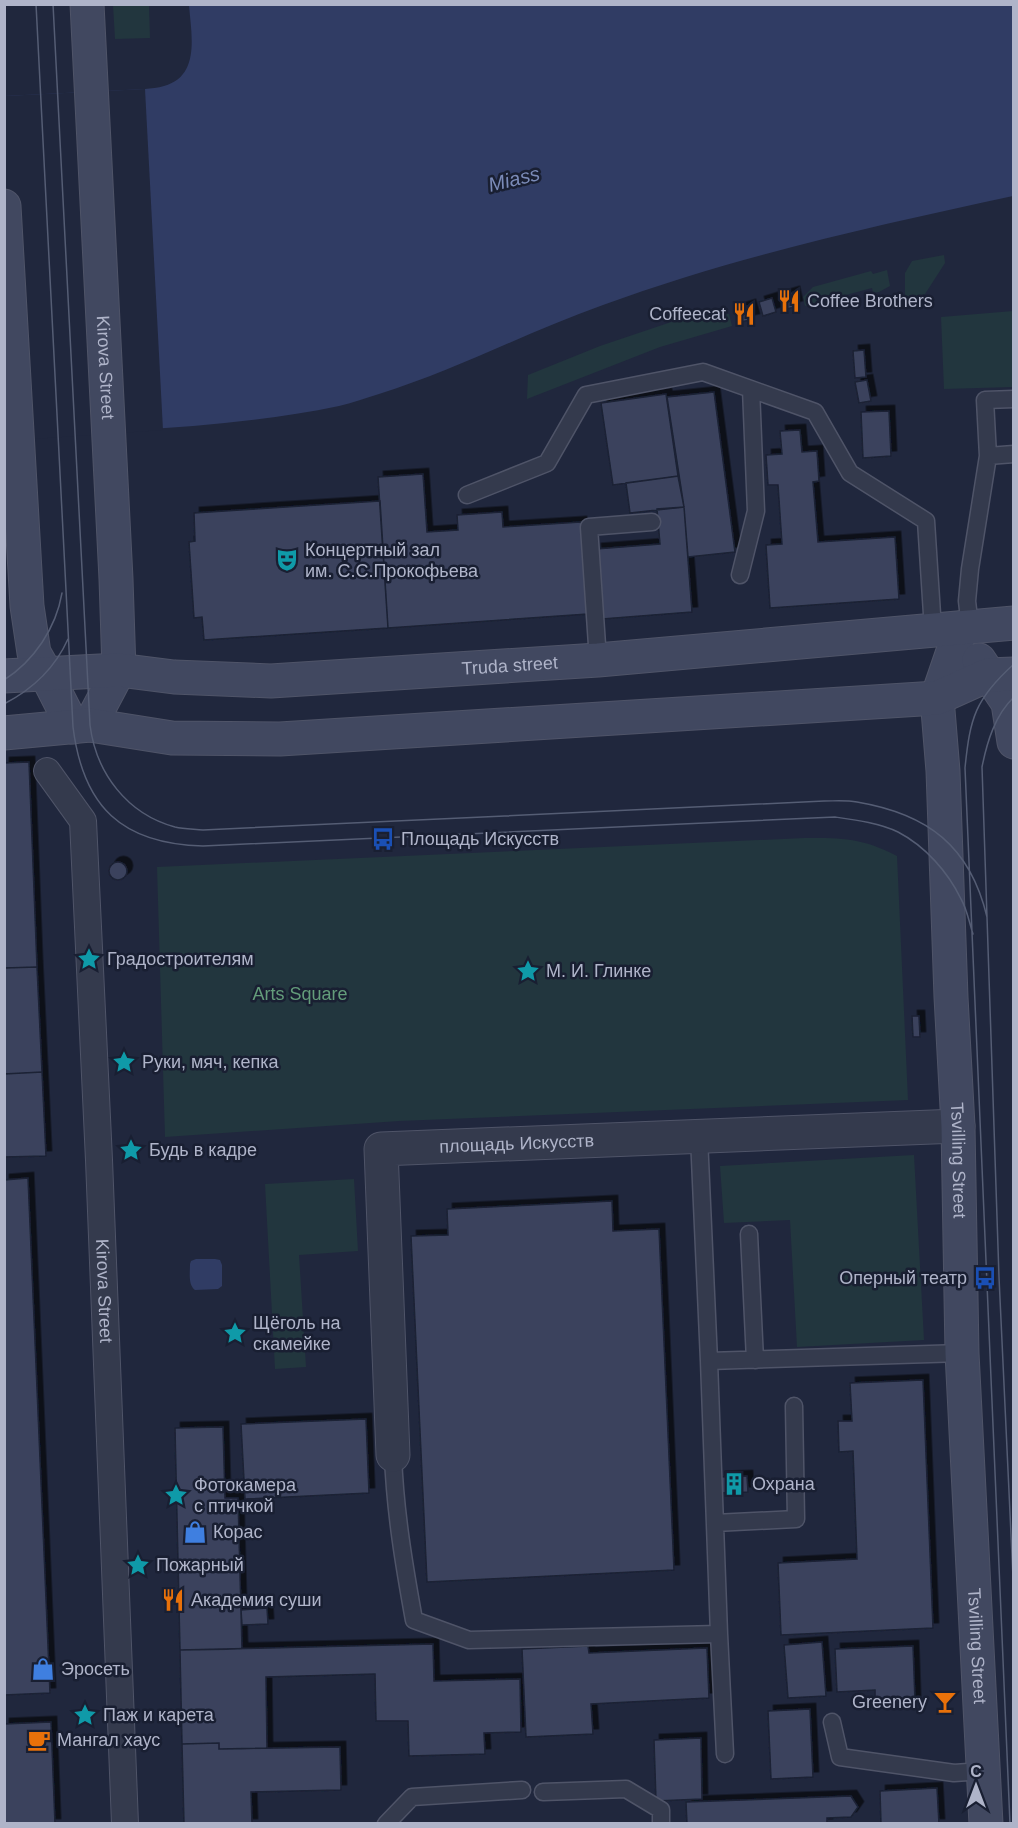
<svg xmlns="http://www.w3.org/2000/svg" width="1018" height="1828" viewBox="0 0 1018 1828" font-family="Helvetica,sans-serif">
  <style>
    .green { fill: #22363e }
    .water { fill: #303c64 }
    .pier { fill: #20273d }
    .building { fill: #3b435d; stroke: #1b2134; stroke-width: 1.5; filter: url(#shadow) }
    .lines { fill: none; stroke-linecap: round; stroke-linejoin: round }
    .service-casing { stroke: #4f5468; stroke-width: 19 }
    .pedestrian-casing { stroke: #4f5468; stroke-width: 28 }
    .minor-casing { stroke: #4f5468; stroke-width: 35 }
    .secondary-casing { stroke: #4f5468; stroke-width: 35 }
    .service { stroke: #343a4d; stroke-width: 16 }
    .pedestrian { stroke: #343a4d; stroke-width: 26 }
    .minor { stroke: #343a4d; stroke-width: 33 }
    .secondary { stroke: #414860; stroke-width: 33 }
    .tram { stroke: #555d74; stroke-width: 1.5 }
    .labels { text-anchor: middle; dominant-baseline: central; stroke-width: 5; stroke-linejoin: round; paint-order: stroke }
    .poi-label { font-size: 18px; fill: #afb4c9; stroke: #191f32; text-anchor: start }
    .street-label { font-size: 18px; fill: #afb4c9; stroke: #191f32 }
    .park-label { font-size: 18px; fill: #639c7a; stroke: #191f32 }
    .water-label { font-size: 20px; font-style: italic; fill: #7b8bb8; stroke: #191f32 }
  </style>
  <defs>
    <filter id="shadow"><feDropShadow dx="5.5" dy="-5.5" stdDeviation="0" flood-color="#0009"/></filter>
  </defs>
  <rect width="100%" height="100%" fill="#20273d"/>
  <path class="green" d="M113,5H149L150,38L115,39Z
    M944,255L945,263L918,305L905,306V273L912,261Z
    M887,270L890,286L879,292L873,293L872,288L805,306L803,297L813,287L871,271L873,274Z
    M1013,311V387L944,389L941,317Z
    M695,314H729L732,326L660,347L527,399L528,375L600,346Z
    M805,838C844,838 862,838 897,856L908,1100L399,1121L165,1137L157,867Z
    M914,1155L924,1340L797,1347L790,1220L724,1223L720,1166Z
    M354,1179L358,1251L299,1255L306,1367L275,1369L265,1184Z"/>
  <path class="water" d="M189,5H1013V196C875,226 736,256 603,305C527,332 456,370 379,394C365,398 352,403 339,406C229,429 116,430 5,438L4,96L145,89C151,88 158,88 164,86C201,76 191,33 189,5Z
    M196,1259H215L220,1260L222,1265V1286L218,1289L195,1290C188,1285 190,1273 190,1264L191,1261Z"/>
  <path class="pier" d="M145,89L163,430L4,441L5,96Z"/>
  <path class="building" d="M794,292L797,306L784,310L780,296Z
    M772,298L776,312L763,316L759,302Z
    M750,305L754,319L741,322L737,309Z
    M864,350L866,377L855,378L853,351Z
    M867,380L871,401L859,403L855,382Z
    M714,392L735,552L688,557L684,507L667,397Z
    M666,394L678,476L613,485L601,403Z
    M889,411L891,456L863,458L861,412Z
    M800,430L802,452L817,451L819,481L813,482L818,542L895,537L899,599L770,608L766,545L782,544L778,485H768L766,455L782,454L780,431Z
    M423,474L427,532L458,530L457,515L502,512L503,527L581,522L588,614L388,628L378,477Z
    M678,476L684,507L630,513L626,483Z
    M380,501L388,628L204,640L202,617L194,618L189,542L195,541L194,513Z
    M684,507L692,612L602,619L596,549L660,544L657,509Z
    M29,762L37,967L4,968V763Z
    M109 871a9 9 0 1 1 18 0a9 9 0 1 1-18 0Z
    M37,967L42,1072L4,1074V968Z
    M912,1016H919L920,1037H913Z
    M42,1072L46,1156L4,1157V1074Z
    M28,1178L50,1693L4,1695V1180Z
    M612,1201L613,1231L659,1229L674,1570L427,1582L411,1236L448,1235L447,1209Z
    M923,1380L933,1628L781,1635L778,1563L857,1559L853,1451L839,1452L838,1421H852L850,1383Z
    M366,1419L369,1493L245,1499L241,1424Z
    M223,1427L225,1498H238L242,1649L180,1650L175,1428Z
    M747,1476L748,1492L720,1493V1477Z
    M267,1608L268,1624L242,1625L241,1610Z
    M822,1642L826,1696L788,1698L784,1645Z
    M433,1644L434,1681L520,1679L521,1732L484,1733L485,1754L409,1756L408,1721H376L375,1674L266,1677L267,1748L219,1749V1743L182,1744L180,1650Z
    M588,1646L589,1653L707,1648L709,1698L591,1704L593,1734L526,1737L522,1649Z
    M913,1646L915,1701L875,1702V1690L837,1692L835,1649Z
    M810,1709L813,1777L771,1779L768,1711Z
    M51,1722L55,1824H4V1724Z
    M701,1738L702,1799L656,1801L654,1740Z
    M219,1743V1749L340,1747L341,1790L251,1792L252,1824H184L182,1744Z
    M937,1788L939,1824H881L880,1791Z
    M851,1796L858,1807L851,1817L827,1818V1824H687L686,1802Z"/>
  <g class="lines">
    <g class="service-casing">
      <path id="service" d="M988,456L1014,454
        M467,495L547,463L586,395L703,372L815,412L850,473L926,521L933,630
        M740,575L756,511L751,389
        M970,627L967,601L970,569L988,456L985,400L1014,399
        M598,660L589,527L652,522
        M699,1137L709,1361L962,1353
        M749,1234L755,1360
        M393,1455C395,1511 404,1565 414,1620L469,1640L719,1634L709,1361
        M715,1523L796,1519L794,1406
        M719,1634L725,1754
        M832,1722L840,1757L954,1773L983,1771
        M543,1792L626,1789L661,1810V1824
        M386,1824L412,1797L522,1790"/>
    </g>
    <g class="pedestrian-casing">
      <g id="pedestrian">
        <path id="s1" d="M47,771L83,821L99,1160L125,1824"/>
      </g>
    </g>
    <g class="minor-casing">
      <g id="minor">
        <path id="s2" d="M393,1455L381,1149L958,1126"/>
      </g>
    </g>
    <g class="secondary-casing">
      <g id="secondary">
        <path id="s3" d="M87,4L116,579L119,670L90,725"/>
        <path d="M4,206L27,606L34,653L46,674L73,727"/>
        <path id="s4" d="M961,628L937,698L943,771L951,997L958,1126L962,1353L986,1824"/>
        <path d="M979,660L1008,703L1014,742"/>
        <path id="s5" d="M4,676L119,670L174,677L271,681L598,660L1014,623"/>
        <path d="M4,733L90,725L172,738L280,739L937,698L988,675L1014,674"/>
      </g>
    </g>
    <use href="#service" class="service"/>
    <use href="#pedestrian" class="pedestrian"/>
    <use href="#minor" class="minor"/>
    <use href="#secondary" class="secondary"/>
    <path class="tram" d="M36,4L73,727C83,807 122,844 203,846L835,817C856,820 879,823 898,832C925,846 948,872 961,899C967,909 969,922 973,934
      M53,4L90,725C96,773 127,814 175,827C184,829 194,829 203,830L824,801C835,801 846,800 857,802C928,814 970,846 987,917
      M4,680C34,661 56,628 62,593
      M1014,697C995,715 987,742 982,767L999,1277L1014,1599
      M4,704C33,689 55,668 68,639
      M1010,1824L965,768C970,718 975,699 1014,664"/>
  </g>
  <defs>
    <g id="restaurant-bare" transform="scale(1.8)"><path d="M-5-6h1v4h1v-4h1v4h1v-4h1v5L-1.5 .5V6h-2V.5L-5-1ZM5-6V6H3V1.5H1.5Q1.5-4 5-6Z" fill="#e8710a" stroke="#191f32" stroke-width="2.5" paint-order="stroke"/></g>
    <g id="theatre-bare" transform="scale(1.8)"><path d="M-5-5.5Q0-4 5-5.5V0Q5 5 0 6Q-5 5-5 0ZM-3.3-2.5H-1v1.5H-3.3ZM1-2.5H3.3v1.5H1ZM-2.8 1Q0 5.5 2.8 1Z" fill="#0f9aa8" stroke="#191f32" stroke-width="2.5" paint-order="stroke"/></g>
    <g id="bus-bare" transform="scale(1.8)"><path d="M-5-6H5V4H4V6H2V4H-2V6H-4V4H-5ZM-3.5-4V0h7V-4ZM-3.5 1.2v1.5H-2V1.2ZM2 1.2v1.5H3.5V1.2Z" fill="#1a4fb4" stroke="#191f32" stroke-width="2.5" paint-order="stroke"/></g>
    <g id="sight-bare" transform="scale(1.8)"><path d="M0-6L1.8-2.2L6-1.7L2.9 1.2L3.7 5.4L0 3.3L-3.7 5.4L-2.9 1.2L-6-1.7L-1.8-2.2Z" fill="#0f9aa8" stroke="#191f32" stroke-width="2.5" paint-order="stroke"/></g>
    <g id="building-bare" transform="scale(1.8)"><path d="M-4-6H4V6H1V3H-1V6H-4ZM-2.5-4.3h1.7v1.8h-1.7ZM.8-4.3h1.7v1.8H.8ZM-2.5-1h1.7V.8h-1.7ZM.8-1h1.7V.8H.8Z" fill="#0f9aa8" stroke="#191f32" stroke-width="2.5" paint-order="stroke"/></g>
    <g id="shop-bare" transform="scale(1.8)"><path d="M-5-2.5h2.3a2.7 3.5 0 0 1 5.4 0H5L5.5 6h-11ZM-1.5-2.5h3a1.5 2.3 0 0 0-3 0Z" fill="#3f7fe0" stroke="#191f32" stroke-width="2.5" paint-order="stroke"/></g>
    <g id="bar-bare" transform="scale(1.8)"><path d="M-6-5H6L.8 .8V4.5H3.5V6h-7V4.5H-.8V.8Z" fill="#e8710a" stroke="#191f32" stroke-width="2.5" paint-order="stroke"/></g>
    <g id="cafe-bare" transform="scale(1.8)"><path d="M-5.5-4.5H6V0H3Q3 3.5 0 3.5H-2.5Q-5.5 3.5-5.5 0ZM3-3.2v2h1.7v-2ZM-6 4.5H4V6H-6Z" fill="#e8710a" stroke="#191f32" stroke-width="2.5" paint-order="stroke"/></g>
  </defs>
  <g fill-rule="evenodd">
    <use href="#restaurant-bare" x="789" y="301"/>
    <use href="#restaurant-bare" x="744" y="314"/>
    <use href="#theatre-bare" x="287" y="560"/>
    <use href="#bus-bare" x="383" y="839"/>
    <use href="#sight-bare" x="89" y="959"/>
    <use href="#sight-bare" x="528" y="971"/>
    <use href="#sight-bare" x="124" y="1062"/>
    <use href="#sight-bare" x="131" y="1150"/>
    <use href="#bus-bare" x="985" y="1278"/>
    <use href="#sight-bare" x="235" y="1333"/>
    <use href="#building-bare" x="734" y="1484"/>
    <use href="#sight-bare" x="176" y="1495"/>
    <use href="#shop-bare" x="195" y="1532"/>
    <use href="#sight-bare" x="138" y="1565"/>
    <use href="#restaurant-bare" x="173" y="1600"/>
    <use href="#shop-bare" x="43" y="1669"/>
    <use href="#bar-bare" x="945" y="1702"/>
    <use href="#sight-bare" x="85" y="1715"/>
    <use href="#cafe-bare" x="39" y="1740"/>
  </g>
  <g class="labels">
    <g class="poi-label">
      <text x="807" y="301">Coffee Brothers</text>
      <text x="726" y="314" text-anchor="end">Coffeecat</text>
      <text x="305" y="550">Концертный зал<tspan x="305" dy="21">им. С.С.Прокофьева</tspan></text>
      <text x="401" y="839">Площадь Искусств</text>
      <text x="107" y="959">Градостроителям</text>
      <text x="546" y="971">М. И. Глинке</text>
      <text x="142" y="1062">Руки, мяч, кепка</text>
      <text x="149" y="1150">Будь в кадре</text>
      <text x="967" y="1278" text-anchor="end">Оперный театр</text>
      <text x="253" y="1323">Щёголь на<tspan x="253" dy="21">скамейке</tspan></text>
      <text x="752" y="1484">Охрана</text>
      <text x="194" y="1485">Фотокамера<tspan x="194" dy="21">с птичкой</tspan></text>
      <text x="213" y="1532">Корас</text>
      <text x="156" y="1565">Пожарный</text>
      <text x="191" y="1600">Академия суши</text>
      <text x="61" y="1669">Эросеть</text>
      <text x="927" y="1702" text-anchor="end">Greenery</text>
      <text x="103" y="1715">Паж и карета</text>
      <text x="57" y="1740">Мангал хаус</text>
    </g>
    <g class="street-label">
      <text stroke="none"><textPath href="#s3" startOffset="364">Kirova Street</textPath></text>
      <text stroke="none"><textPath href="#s5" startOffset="507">Truda street</textPath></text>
      <text stroke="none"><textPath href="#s2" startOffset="442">площадь Искусств</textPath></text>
      <text stroke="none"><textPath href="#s4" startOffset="537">Tsvilling Street</textPath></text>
      <text stroke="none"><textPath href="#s1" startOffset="532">Kirova Street</textPath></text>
      <text stroke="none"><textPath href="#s4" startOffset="1023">Tsvilling Street</textPath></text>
    </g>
    <g class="park-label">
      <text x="300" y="994">Arts Square</text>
    </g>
    <g class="water-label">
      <text transform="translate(514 179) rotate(-14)">Miass</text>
    </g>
  </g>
  <rect width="1018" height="1828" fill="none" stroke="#afb4c9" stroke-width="12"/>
  <g transform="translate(976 1786)" stroke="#191f32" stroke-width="4.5" paint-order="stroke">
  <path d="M0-4.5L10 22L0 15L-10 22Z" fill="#afb4c9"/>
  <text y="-9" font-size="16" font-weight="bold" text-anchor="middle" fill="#afb4c9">С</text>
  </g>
</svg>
